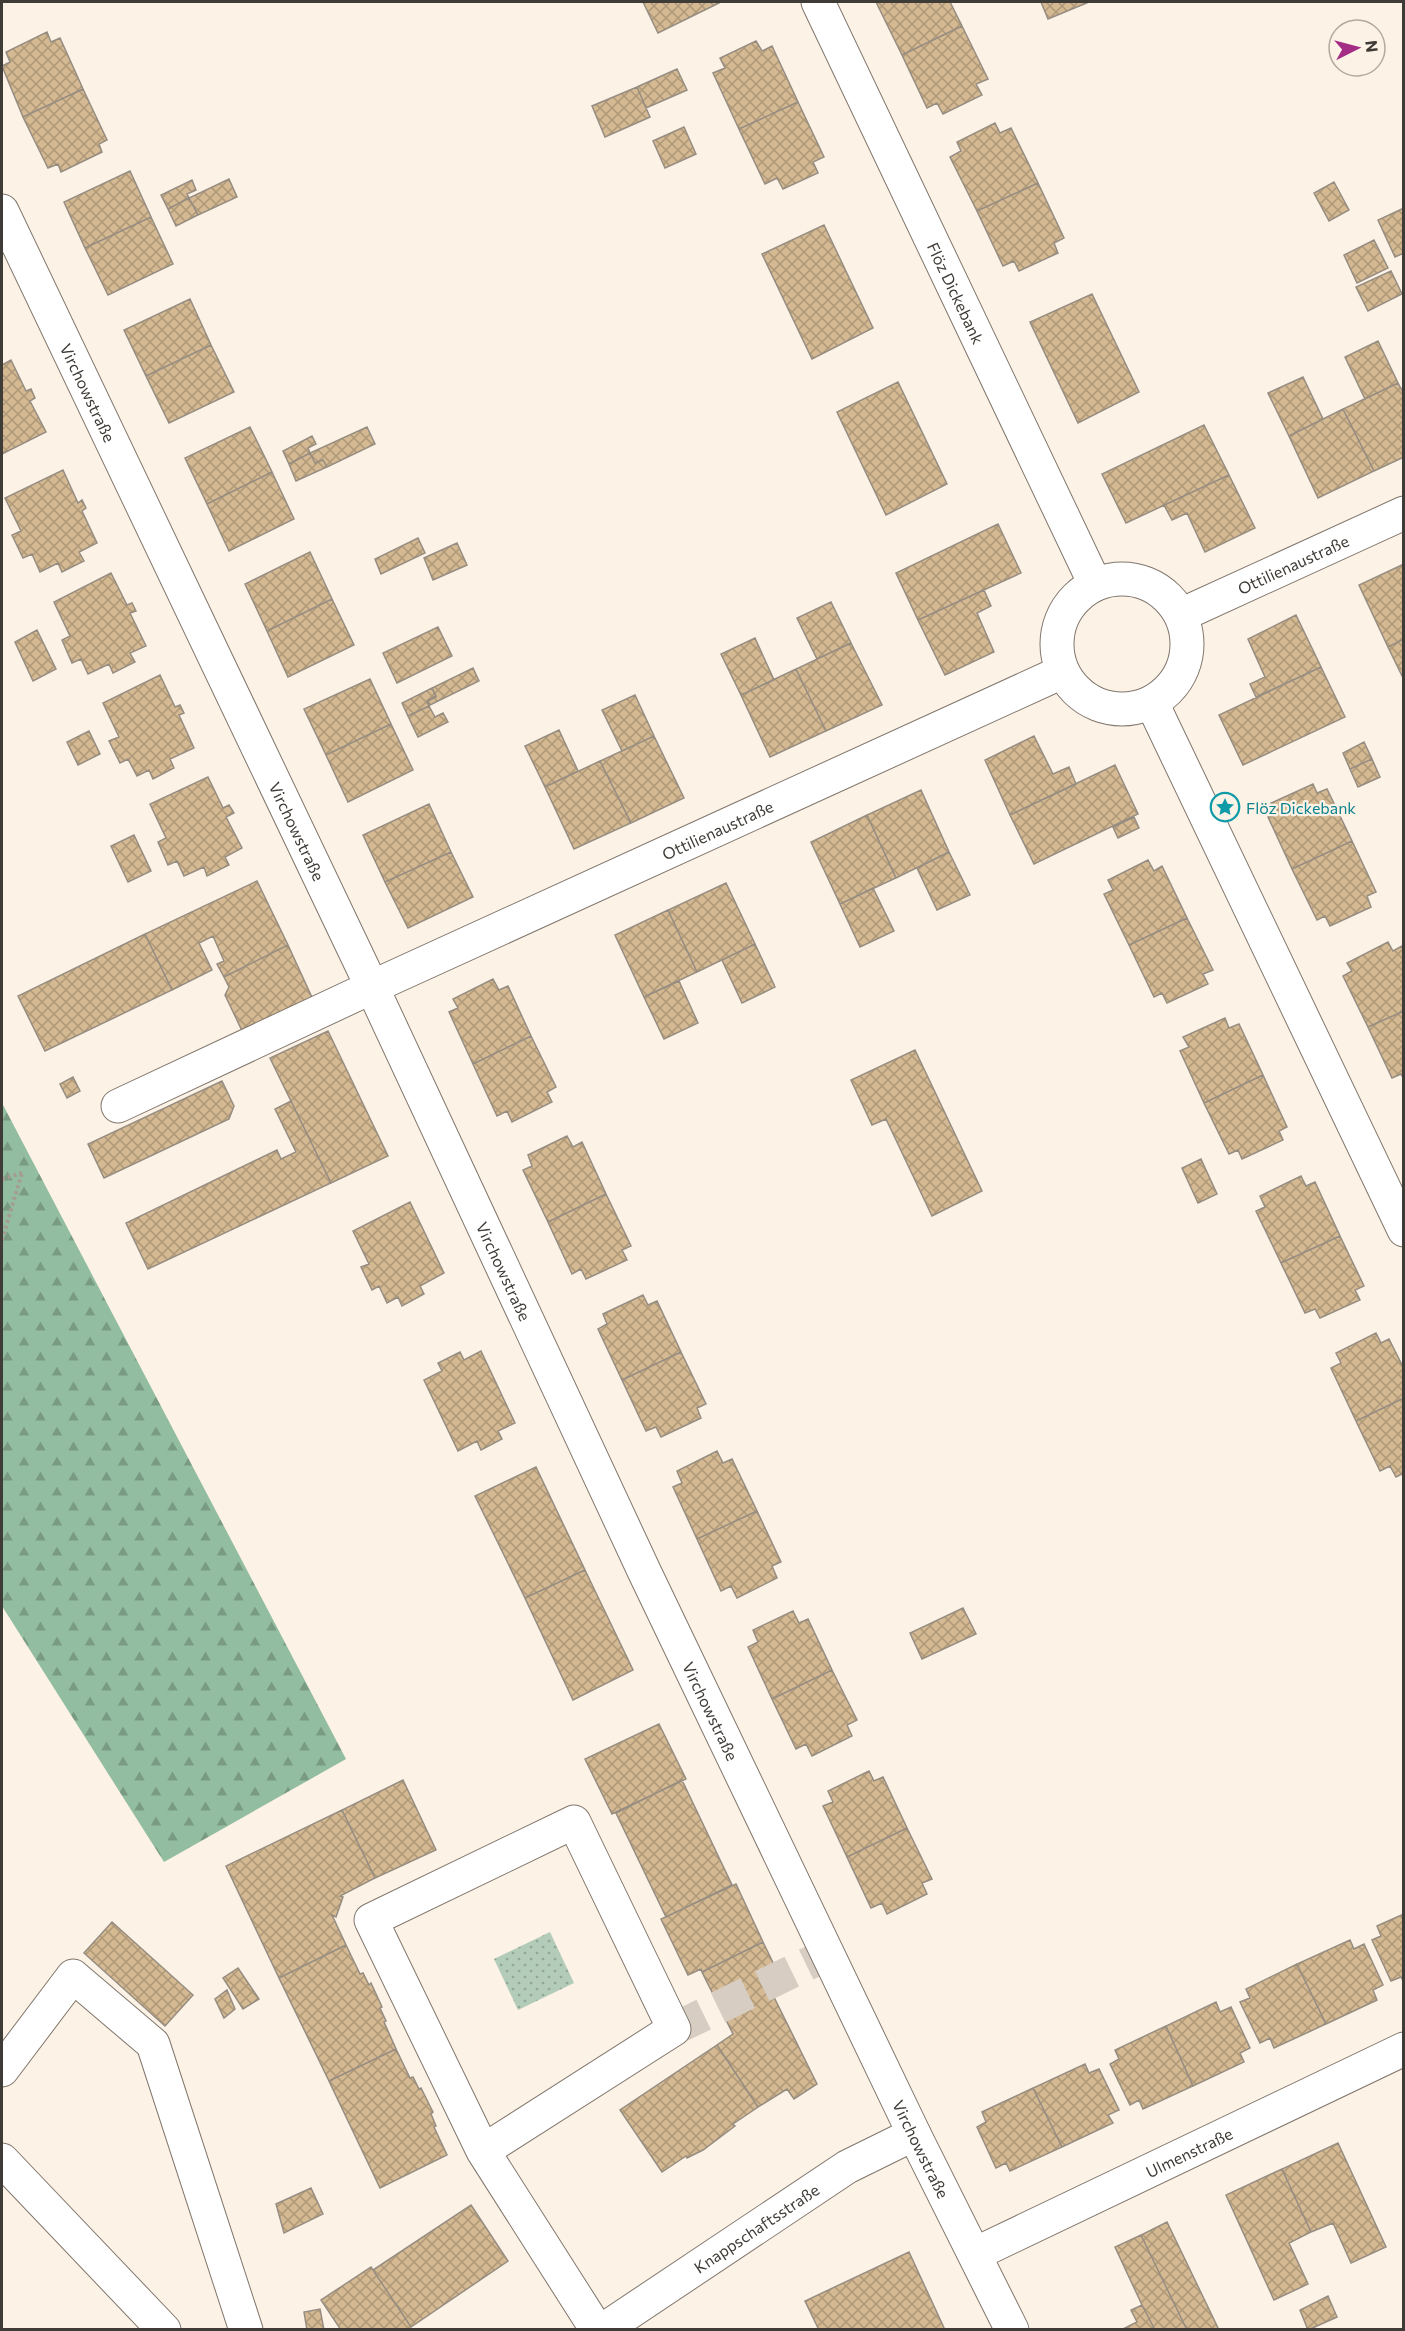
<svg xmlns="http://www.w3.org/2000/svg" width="1405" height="2331" viewBox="0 0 1405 2331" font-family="Commissioner,sans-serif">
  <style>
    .forest { fill: url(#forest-firs) }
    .park { fill: url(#park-dots) }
    .building { fill: url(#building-cross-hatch); stroke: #968d82; stroke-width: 1.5 }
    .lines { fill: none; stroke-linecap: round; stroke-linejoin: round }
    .minor-tunnel { stroke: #d7cdc3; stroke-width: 33; stroke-dasharray: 33 16; stroke-linecap: butt }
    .minor-casing { stroke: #80766c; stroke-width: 35 }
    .path { stroke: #a49c93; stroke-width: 4; stroke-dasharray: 3 3; stroke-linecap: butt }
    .minor { stroke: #fff; stroke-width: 33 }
    .labels { text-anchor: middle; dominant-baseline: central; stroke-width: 4.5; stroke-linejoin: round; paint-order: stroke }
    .street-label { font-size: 16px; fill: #3f3b36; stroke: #fdf2e6 }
    .culture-label { font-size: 16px; fill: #0d838f; stroke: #fdf2e6; text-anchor: start }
  </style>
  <defs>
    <pattern id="forest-firs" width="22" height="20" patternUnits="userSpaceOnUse" patternTransform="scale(1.5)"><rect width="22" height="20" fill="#93bda0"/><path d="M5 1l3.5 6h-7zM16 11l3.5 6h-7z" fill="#799b83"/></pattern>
    <pattern id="park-dots" width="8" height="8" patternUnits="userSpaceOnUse" patternTransform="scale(1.5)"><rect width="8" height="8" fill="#b2ccb9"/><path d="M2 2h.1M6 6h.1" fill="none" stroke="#92a797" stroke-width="1.8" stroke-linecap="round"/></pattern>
    <pattern id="building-cross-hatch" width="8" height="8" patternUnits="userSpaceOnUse" patternTransform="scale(1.5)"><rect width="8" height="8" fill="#d5b992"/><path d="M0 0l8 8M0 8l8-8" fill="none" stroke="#ae9878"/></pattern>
  </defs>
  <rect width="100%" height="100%" fill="#fdf2e6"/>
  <path class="forest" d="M2,1103L346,1759L164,1862L2,1606Z"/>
  <path class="park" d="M550,1932L574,1983L518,2010L494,1959Z"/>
  <path class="building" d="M643,2H718L719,3L658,33Z
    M876,2H950L962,26L902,55Z
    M1041,2H1089L1048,19Z
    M962,26L988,79L976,84L982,95L943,114L937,103L927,108L902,55Z
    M47,32L51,42L60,38L83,89L23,117L2,66L10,62L6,52Z
    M756,41L762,51L772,46L798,102L739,129L713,73L725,68L720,58Z
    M677,69L687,90L646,108L637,87Z
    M637,87L650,117L605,137L592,106Z
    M83,89L107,140L99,144L102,152L61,172L58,164L48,168L23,117Z
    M798,102L824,157L813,162L818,173L783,189L777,178L765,184L739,129Z
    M995,123L1000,133L1011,128L1038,183L977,211L950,157L961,151L957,142Z
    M684,127L696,154L665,168L653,141Z
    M130,171L151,217L85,248L64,202Z
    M229,179L237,197L198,215L189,198Z
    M192,180L196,190L187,194L189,198L168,209L161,195Z
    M1334,182L1349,210L1329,221L1314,193Z
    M1038,183L1064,238L1054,243L1058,253L1019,271L1014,261L1003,266L977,211Z
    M189,198L198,215L176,226L168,209Z
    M1404,208V253L1395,257L1378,220Z
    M151,217L173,264L108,295L85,248Z
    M824,225L873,328L812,359L762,254Z
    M1374,240L1388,268L1357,283L1344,255Z
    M1391,271L1402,294L1368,311L1356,287Z
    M1092,294L1139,392L1078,423L1030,322Z
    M190,299L211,345L146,376L124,330Z
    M1378,341L1398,383L1365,399L1345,357Z
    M211,345L234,392L169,423L146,376Z
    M11,360L26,391L31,389L35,398L30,401L46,432L2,454V365Z
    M1303,377L1323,419L1289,436L1268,393Z
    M898,382L947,484L886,515L837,412Z
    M1398,383L1404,394V457L1374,471L1343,409Z
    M1343,409L1374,471L1318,498L1289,436Z
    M1204,425L1229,475L1126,523L1102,474Z
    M250,427L272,472L207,504L185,458Z
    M367,427L375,444L327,467L323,460L315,463L310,453Z
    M312,436L316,444L308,448L310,453L289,464L283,451Z
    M310,453L315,463L323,460L327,467L296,481L289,464Z
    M63,470L78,503L82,500L86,508L82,511L97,543L79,552L84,561L62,572L58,563L40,572L32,554L23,558L12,535L21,531L5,498Z
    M272,472L294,519L229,551L207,504Z
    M1229,475L1255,528L1205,552L1187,513L1172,520L1164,505Z
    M998,524L1021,573L918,620L896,573Z
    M418,538L425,553L381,574L375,559Z
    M457,543L467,565L433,580L424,558Z
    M310,552L332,599L267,631L245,584Z
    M1404,564V639L1388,647L1359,585Z
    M111,573L127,605L132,603L136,611L130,613L146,646L130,653L135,662L113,673L109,664L88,674L81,659L72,663L62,640L70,636L54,602Z
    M984,590L991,606L977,613L994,652L945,675L918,620Z
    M332,599L354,645L288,677L267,631Z
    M831,602L851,643L817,659L797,618Z
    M1296,615L1321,667L1256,697L1250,684L1265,677L1248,639Z
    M438,627L452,656L397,683L383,653Z
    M37,630L56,669L33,681L15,642Z
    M755,638L774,680L741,695L721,654Z
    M1404,639V680L1388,647Z
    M851,643L882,705L826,731L796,669Z
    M1321,667L1345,717L1243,765L1219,715Z
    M473,668L479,681L430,705L428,701L436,697L432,688Z
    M796,669L826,731L770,757L741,695Z
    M160,675L175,707L180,705L184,713L179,715L194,748L170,759L174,768L153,779L149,770L137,776L128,759L120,763L109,741L119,737L103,703Z
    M370,679L391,724L326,755L304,709Z
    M432,688L436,696L427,701L429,706L408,716L402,703Z
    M635,695L654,736L622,751L602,710Z
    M429,706L435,717L443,713L448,722L418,737L408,716Z
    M391,724L413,770L348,802L326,755Z
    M559,730L578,771L545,787L525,746Z
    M89,731L100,754L78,765L67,742Z
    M654,736L684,798L631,823L600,761Z
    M1034,736L1053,774L1069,767L1076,784L1010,815L985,760Z
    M1364,742L1372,759L1350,769L1343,753Z
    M1372,759L1380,777L1358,787L1350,769Z
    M600,761L631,823L574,849L545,787Z
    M1115,765L1138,814L1034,864L1010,815Z
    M208,777L223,808L229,805L234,813L226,817L242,848L225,857L229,865L207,876L204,867L184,876L177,861L168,865L158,842L166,838L150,804Z
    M1313,784L1317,793L1327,789L1352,841L1292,869L1268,817L1276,813L1271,803Z
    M921,790L949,852L896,878L867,815Z
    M429,804L451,852L385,882L363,835Z
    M867,815L896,878L840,904L811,842Z
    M1134,817L1139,828L1118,838L1113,827Z
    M134,835L151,871L128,882L111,846Z
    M1352,841L1376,892L1367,896L1371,907L1330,926L1325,916L1317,920L1292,869Z
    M451,852L473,897L408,928L385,882Z
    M949,852L970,895L937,910L917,868Z
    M1148,860L1154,871L1162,866L1187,918L1129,945L1104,894L1113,890L1108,880Z
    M257,881L288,945L224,977L217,964L224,961L213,936L199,943L212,970L172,990L145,934Z
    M726,883L755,944L697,972L668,910Z
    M873,888L894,931L860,947L840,904Z
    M668,910L697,972L644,997L615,935Z
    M1187,918L1213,970L1203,974L1208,984L1167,1003L1162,993L1154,997L1129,945Z
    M145,934L172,990L45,1051L18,996Z
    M1388,942L1393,951L1402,946L1404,949V1011L1368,1027L1343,976L1352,971L1347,963Z
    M755,944L775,987L742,1003L722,960Z
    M288,945L315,1004L245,1037L225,995L229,987L224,977Z
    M493,979L499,990L508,986L531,1036L473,1064L449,1012L458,1008L453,999Z
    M679,981L698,1023L664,1039L644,997Z
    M1404,1011V1080L1401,1074L1392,1078L1368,1027Z
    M1225,1018L1229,1028L1239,1024L1263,1075L1204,1103L1180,1051L1189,1047L1183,1037Z
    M328,1031L388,1156L331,1183L270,1058Z
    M531,1036L556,1087L547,1092L552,1102L512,1122L507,1111L497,1116L473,1064Z
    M915,1050L982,1191L932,1216L886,1119L872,1125L851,1080Z
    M1263,1075L1287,1127L1279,1131L1283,1140L1242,1159L1238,1150L1229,1154L1204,1103Z
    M73,1077L80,1091L67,1098L60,1084Z
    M222,1081L234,1106L229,1119L104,1178L88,1144Z
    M291,1101L331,1183L148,1269L126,1223L277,1150L281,1159L296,1152L275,1109Z
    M567,1136L573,1147L582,1142L606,1194L548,1222L523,1170L532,1166L528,1155Z
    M1201,1159L1217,1194L1198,1203L1182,1168Z
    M1301,1176L1306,1186L1315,1182L1340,1236L1281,1263L1256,1211L1265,1207L1260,1196Z
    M606,1194L631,1246L622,1250L627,1260L586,1279L581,1269L572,1274L548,1222Z
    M410,1202L444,1273L420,1286L424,1294L402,1306L398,1297L387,1303L379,1286L372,1290L361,1267L369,1264L353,1231Z
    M1340,1236L1364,1286L1355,1290L1360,1300L1320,1318L1315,1309L1305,1313L1281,1263Z
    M643,1295L648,1305L657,1301L681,1352L622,1380L598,1329L607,1324L603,1314Z
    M1376,1333L1381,1343L1389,1339L1404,1369V1398L1356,1421L1331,1368L1341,1363L1336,1353Z
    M481,1351L515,1423L498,1431L502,1439L481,1450L477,1441L458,1451L424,1380L442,1371L438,1363L460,1352L464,1360Z
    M681,1352L706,1404L697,1408L701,1418L661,1437L656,1427L646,1431L622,1380Z
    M1404,1398V1473L1396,1477L1390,1466L1380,1471L1356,1421Z
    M717,1451L723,1463L732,1459L757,1511L697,1539L673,1487L682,1483L677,1471Z
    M536,1467L585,1570L525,1598L475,1496Z
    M757,1511L781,1562L772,1566L777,1578L737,1598L731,1586L721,1591L697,1539Z
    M585,1570L633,1670L573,1700L525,1598Z
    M963,1608L976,1634L922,1659L910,1633Z
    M793,1611L799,1623L808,1619L832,1670L772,1699L748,1647L758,1642L753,1630Z
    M832,1670L857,1720L847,1725L852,1736L812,1756L806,1744L796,1749L772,1699Z
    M659,1724L686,1779L612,1814L585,1759Z
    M869,1771L874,1781L883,1777L907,1828L847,1857L823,1806L833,1802L828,1791Z
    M403,1780L436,1850L375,1878L342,1810Z
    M682,1780L732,1885L666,1917L616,1813Z
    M342,1810L375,1878L340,1896L343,1897L336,1917L332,1915L346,1945L279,1978L226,1866Z
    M907,1828L932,1879L922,1883L927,1894L887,1914L882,1903L871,1908L847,1857Z
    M736,1884L763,1942L702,1972L701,1969L688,1975L661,1919Z
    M1404,1914V1983L1401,1977L1391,1981L1372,1940L1381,1936L1377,1926Z
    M112,1922L193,1995L165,2026L84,1953Z
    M1350,1940L1354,1949L1364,1944L1383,1985L1373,1990L1377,2000L1326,2024L1297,1964Z
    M763,1942L779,1975L766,1981L817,2084L794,2099L787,2089L758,2107L717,2045L733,2034L702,1972Z
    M346,1945L360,1974L363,1973L369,1985L371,1983L382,2007L380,2008L386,2021L384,2022L396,2049L329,2081L279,1978Z
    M1297,1964L1326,2024L1274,2048L1270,2038L1260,2043L1240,2002L1250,1998L1246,1989Z
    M238,1968L259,1999L243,2009L223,1978Z
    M227,1990L235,2009L224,2018L215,1999Z
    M1216,2002L1220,2012L1231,2007L1250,2048L1240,2053L1244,2062L1193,2086L1166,2026Z
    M1166,2026L1193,2086L1143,2109L1139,2100L1130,2105L1110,2064L1119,2059L1115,2050Z
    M717,2045L758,2107L733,2124L735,2126L703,2150L687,2158L686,2156L662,2172L620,2110Z
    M396,2049L410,2078L413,2077L419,2089L421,2088L433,2112L431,2114L436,2126L434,2127L447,2155L380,2188L329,2081Z
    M1085,2064L1089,2073L1099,2069L1119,2110L1108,2115L1113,2123L1062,2147L1033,2088Z
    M1033,2088L1062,2147L1010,2171L1006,2163L996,2168L977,2127L986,2122L982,2112Z
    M1338,2143L1386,2247L1351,2263L1333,2223L1311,2232L1282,2169Z
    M1282,2169L1311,2232L1289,2243L1308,2284L1274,2300L1226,2195Z
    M311,2188L323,2214L284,2233L276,2204Z
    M471,2205L508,2261L411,2327L373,2270Z
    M1167,2222L1219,2330H1187L1141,2235Z
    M1141,2235L1187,2330H1155L1142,2305L1115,2247Z
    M909,2252L945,2330H819L805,2301Z
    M371,2267L413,2330H341L321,2300Z
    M1328,2296L1337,2317L1308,2330L1300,2310Z
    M1142,2305L1155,2330H1121L1137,2322L1131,2310Z
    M320,2309L324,2330H307L304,2312Z"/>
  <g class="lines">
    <path class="minor-tunnel" d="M674,2029L828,1954"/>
    <g class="minor-casing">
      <g id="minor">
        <path id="s1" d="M818,2L1095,584"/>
        <path id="s2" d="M2,211L372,987L645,1573L914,2134L1012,2330"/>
        <circle cx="1122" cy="644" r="65"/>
        <path id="s3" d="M1181,615L1404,513"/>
        <path d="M1152,703L1404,1230"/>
        <path id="s4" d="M118,1106L372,987L1062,672"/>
        <path d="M2,2070L73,1976L153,2044L246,2330"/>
        <path d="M483,2151L674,2029L574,1822L371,1920L483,2151L597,2330"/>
        <path d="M2,2160L164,2330"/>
        <path id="s5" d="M975,2254L1404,2049"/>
        <path id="s6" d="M603,2330L847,2167L914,2134"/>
      </g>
    </g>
    <path class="path" d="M2,1179L22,1173
      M2,1240L22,1173"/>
    <use href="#minor" class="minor"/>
  </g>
  <defs>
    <g id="sight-ring" transform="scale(1.5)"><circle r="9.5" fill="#fdf2e6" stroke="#0f9aa8" stroke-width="1.5"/><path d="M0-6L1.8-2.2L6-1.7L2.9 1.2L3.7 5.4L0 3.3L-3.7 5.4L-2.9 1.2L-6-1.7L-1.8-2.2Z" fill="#0f9aa8"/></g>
  </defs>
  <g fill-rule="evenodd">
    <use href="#sight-ring" x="1225" y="807"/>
  </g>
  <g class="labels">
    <g class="street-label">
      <text stroke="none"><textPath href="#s1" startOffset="322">Flöz Dickebank</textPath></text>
      <text stroke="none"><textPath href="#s2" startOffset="201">Virchowstraße</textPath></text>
      <text stroke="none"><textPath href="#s3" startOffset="123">Ottilienaustraße</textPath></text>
      <text stroke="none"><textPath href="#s4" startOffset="660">Ottilienaustraße</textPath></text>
      <text stroke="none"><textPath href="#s2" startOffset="687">Virchowstraße</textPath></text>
      <text stroke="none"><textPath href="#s2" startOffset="1173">Virchowstraße</textPath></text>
      <text stroke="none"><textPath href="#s2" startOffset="1659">Virchowstraße</textPath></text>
      <text stroke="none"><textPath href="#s2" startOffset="2145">Virchowstraße</textPath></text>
      <text stroke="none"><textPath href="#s5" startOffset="237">Ulmenstraße</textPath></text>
      <text stroke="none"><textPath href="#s6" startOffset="184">Knappschaftsstraße</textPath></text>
    </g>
    <g class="culture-label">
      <text x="1246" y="807">Flöz Dickebank</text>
    </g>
  </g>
  <rect width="1405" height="2331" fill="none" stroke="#3f3b36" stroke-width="6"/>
  <g transform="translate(1357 48) rotate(84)"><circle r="28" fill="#fdf2e6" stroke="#b1a9a0" stroke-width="1.5"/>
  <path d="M0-4.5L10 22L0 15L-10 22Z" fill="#a32d85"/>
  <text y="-9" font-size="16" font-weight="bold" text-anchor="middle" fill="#3f3b36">N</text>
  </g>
</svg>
